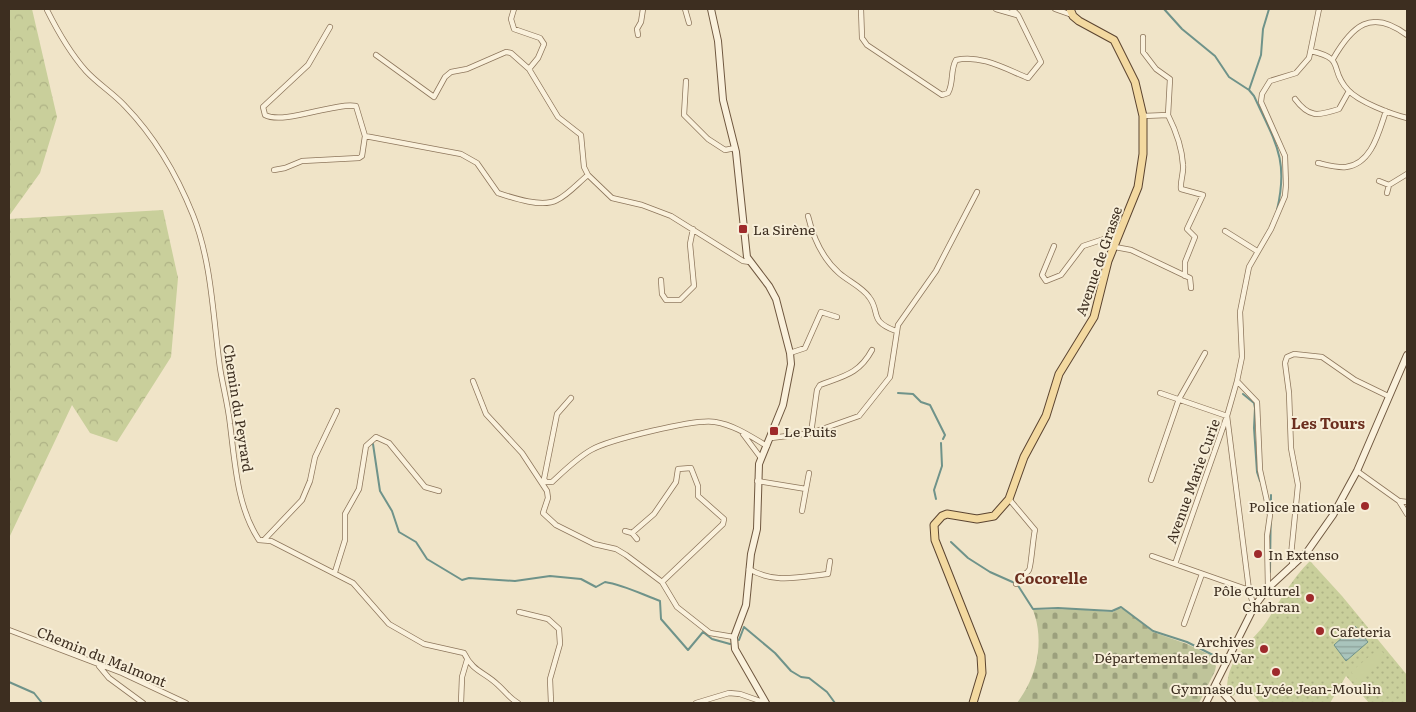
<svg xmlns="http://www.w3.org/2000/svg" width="1416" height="712" viewBox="0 0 1416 712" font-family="Literata,serif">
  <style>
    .forest { fill: url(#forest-crowns) }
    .cemetery { fill: url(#cemetery-stones) }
    .park { fill: url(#park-dots) }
    .pitch { fill: #c9cf9b }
    .water { fill: url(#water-rules); stroke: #6f938a }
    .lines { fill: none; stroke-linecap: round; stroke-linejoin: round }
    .stream { stroke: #6f938a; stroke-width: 2 }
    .street-casing { stroke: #8d765c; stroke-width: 6 }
    .secondary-casing { stroke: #6f573f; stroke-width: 8 }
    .primary-casing { stroke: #5b4430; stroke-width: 9 }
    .street { stroke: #faf1dc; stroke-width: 4.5 }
    .secondary { stroke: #faf1dc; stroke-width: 6 }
    .primary { stroke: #f3d9a0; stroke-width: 7 }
    .poi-dot { fill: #9e2a2b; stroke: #f7eed8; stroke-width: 2 }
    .labels { text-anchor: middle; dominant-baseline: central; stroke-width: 4; stroke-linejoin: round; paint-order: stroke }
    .poi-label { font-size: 14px; fill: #3d2e20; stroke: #f7eed8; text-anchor: start }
    .street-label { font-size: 14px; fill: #3d2e20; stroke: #f7eed8 }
    .neighbourhood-label { font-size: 15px; font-weight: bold; fill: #6b2e1e; stroke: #f7eed8 }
  </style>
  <defs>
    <pattern id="forest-crowns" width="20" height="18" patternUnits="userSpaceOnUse" patternTransform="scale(1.25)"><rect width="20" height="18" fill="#c9cf9b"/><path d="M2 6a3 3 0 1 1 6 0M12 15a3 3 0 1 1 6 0" fill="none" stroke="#aeb285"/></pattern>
    <pattern id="cemetery-stones" width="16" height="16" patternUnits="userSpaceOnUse" patternTransform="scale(1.25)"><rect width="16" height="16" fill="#bfc49a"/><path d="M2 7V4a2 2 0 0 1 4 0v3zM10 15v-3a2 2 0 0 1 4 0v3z" fill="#9ca07d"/></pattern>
    <pattern id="park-dots" width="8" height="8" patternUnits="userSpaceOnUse" patternTransform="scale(1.25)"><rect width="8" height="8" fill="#c9cf9b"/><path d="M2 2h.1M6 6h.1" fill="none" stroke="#aeb285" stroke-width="1.8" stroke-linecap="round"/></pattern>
    <pattern id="water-rules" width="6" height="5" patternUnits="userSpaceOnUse" patternTransform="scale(1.25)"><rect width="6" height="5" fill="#a9c4bc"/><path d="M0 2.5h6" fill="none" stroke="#8ba098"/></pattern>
  </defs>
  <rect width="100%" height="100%" fill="#f0e4c8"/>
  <path class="forest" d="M9,9H32L57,117L40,173L9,216Z
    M163,210L178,278L171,357L117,442L90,433L72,405L9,538V219Z"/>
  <path class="cemetery" d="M1118,608L1124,609L1153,632L1187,644L1212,656L1211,660L1216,666L1215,671L1199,703H1017C1037,677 1045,642 1033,610L1072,609L1113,612Z"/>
  <path class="park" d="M1310,561L1342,596L1407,675V703H1369L1346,676L1330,703H1260L1246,685L1233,696L1227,689C1228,654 1250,646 1267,621C1281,599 1292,579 1310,561Z"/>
  <path class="pitch" d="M1379,648L1384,654L1376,662L1379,665L1359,682L1351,672Z"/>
  <path class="water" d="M1355,626L1368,642L1346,661L1334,645Z"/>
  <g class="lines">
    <path class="stream" d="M1104,9H1113
      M1164,9L1182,29L1215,56L1229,77L1249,90L1254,96C1275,142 1289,159 1277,210
      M1249,90L1261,55L1263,29L1269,9
      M898,393L913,394L921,402L930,405L945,435L943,439
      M1243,394L1254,403L1255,408L1254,428L1257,472L1260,481
      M373,444L380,491L392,511L399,532L416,542L427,559L462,580L469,578L515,581L550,576L581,579L596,587L605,582C624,585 641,594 660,601L661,619L688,650L703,632L712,639L730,644
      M936,499L934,490L942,466L941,443
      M951,542L968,558L990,572L1017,584L1033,609L1058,608L1112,611L1121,607L1153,631L1187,642L1223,660
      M1270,572L1271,495
      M739,640L744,627L775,653L791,671L801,677L809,678L827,692L835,703
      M9,682L34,693L42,703"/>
    <g class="street-casing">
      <path id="street" d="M514,9L511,19L514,29L540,38L544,44L538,58L529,69
        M685,9L689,23
        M861,9L862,38L867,45L942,95L948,93C954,83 950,70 956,60C980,54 1006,69 1028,78L1041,62L1018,15L1012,9
        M996,9L1017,15
        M1055,9L1072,15
        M47,10C58,32 70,53 86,71C98,84 113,93 125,106C155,137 177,175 193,215C212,263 213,318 220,368C223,387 228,405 230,424C235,463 237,507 259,540L271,541L353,583L389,624L424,644L464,653C473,672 485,672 498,685C505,691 509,698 518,703
        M330,27L308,65L263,107L265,115C284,125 335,102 356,106L365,136L461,154L477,163L498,193C513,198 542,208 557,200C568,195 578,183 588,175L612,198L642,205L671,216L743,261L750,262
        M638,35L637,29L641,22L643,9
        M1143,37V52L1156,69L1170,79L1168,115
        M1311,51C1347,59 1328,69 1348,90C1359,102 1391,114 1407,118
        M376,55L434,97L445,77L451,72L467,69L506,52L511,53L529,69L558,117L581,135L584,167L588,175
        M1333,59C1352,26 1371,8 1407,35
        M686,81L684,115L708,139L725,150L735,148
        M1295,99C1309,118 1318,116 1339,109L1349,91
        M1143,116L1168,115C1176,131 1182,147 1183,165C1184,173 1180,181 1181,189L1203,195L1187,229L1195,237L1185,262V276
        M1318,163C1327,165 1338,168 1346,167C1372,164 1379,131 1386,111
        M274,170L285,168L302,161L359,158L362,156L365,136
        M1379,181L1389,185L1407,174
        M1387,193L1389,185
        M808,216C813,237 822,258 839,273C848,281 862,287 869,297C881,312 868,321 896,331
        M1225,231L1257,251
        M1054,246L1042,275L1046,281L1061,275L1083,246L1119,234
        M1115,247L1131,250L1190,278L1191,288
        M661,280L662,294L666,300H680L694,286L690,244L693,229
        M790,353L805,348L821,312L837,317
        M473,381L486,414L522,453L547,491L548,498L543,513L556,525L594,544L616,549L626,555L662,582L677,607L710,633L734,637
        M1237,381L1227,416L1249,590
        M1160,393L1227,416L1175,564
        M571,398L557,414L544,479L546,482H552C564,471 577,458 591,450C608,440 697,418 715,422C734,425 750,436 767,446
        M811,433L817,390L820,385C844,376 859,374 872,350
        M743,434L761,458
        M771,438L811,433L859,416L890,377L898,325L936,271L977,192
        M1357,471L1399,501L1407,502
        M1151,480L1179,399L1205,353
        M757,481L806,489L802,511
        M806,489L809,473
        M1009,499L1035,530C1033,537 1031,568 1029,570C1027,574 1023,575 1019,576L1016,584
        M1399,501L1407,514
        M625,531L632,533L637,539
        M632,533L654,514L676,482L678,469L691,468L698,486V496L724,519L723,524L662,582
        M264,540L302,500L310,481L315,457L337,411
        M1152,556L1249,590L1254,607
        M1293,566L1291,555L1298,485L1291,448L1289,393L1285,363L1287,357L1294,354L1322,357L1355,380L1388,396
        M749,569C775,584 799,577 828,574L830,561
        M335,572L345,540V514L359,489L366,446L376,437L389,443L425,487L439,491
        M1268,588L1267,536L1270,515L1260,470L1257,402L1237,381L1242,357L1240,312L1249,267L1271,229L1285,196L1286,185L1285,156L1261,102L1262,94L1270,81L1296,73L1309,58L1319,9
        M519,612L548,619L559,629L560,644L550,679L551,703
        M1184,624L1202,574
        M9,630L122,673L186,703
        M99,666L109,678L143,703
        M461,703L462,677L467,660
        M696,703L729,693L740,694L766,703"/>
    </g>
    <g class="secondary-casing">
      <path id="secondary" d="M711,9L718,41L723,100L736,152L747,257L769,286L776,299L790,353L791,364L783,405L759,464L757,529L751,554L746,605L734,637L735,649L766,703
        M1216,685L1232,703
        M1206,703L1254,607L1268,588L1307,552L1333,515L1357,471L1407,355"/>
    </g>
    <g class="primary-casing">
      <path id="primary" d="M973,703L982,673L981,656L935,540L934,525L942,516L947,514L977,519L994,516L1009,499L1024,457L1046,416L1059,374L1094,317L1108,261L1138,187L1143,154V116L1135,82L1114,40L1079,21L1073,16L1070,9"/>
    </g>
    <use href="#street" class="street"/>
    <use href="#secondary" class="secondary"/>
    <use href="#primary" class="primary"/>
  </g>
  <g class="poi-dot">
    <rect x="738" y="224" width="10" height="10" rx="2.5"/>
    <rect x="769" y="426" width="10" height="10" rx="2.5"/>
    <circle cx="1365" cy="506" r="5"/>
    <circle cx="1258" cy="554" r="5"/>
    <circle cx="1310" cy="598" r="5"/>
    <circle cx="1320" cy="631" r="5"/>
    <circle cx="1264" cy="649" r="5"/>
    <circle cx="1276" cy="672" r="5"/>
  </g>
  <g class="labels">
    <g class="poi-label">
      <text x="753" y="229">La Sirène</text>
      <text x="784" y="431">Le Puits</text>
      <text x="1355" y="506" text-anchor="end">Police nationale</text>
      <text x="1268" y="554">In Extenso</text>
      <text x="1300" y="590" text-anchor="end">Pôle Culturel<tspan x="1300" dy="16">Chabran</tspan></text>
      <text x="1330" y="631">Cafeteria</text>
      <text x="1254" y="641" text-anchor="end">Archives<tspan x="1254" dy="16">Départementales du Var</tspan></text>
      <text x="1276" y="688" text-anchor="middle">Gymnase du Lycée Jean-Moulin</text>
    </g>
    <g class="street-label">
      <text transform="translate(1098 261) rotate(-71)">Avenue de Grasse</text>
      <text transform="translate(239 408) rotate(81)">Chemin du Peyrard</text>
      <text transform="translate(1192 481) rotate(-70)">Avenue Marie Curie</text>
      <text transform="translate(102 656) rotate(22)">Chemin du Malmont</text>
    </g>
    <g class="neighbourhood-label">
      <text x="1328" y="422">Les Tours</text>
      <text x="1051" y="577">Cocorelle</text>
    </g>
  </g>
  <rect width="1416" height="712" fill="none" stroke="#3d2e20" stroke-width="20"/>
</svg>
